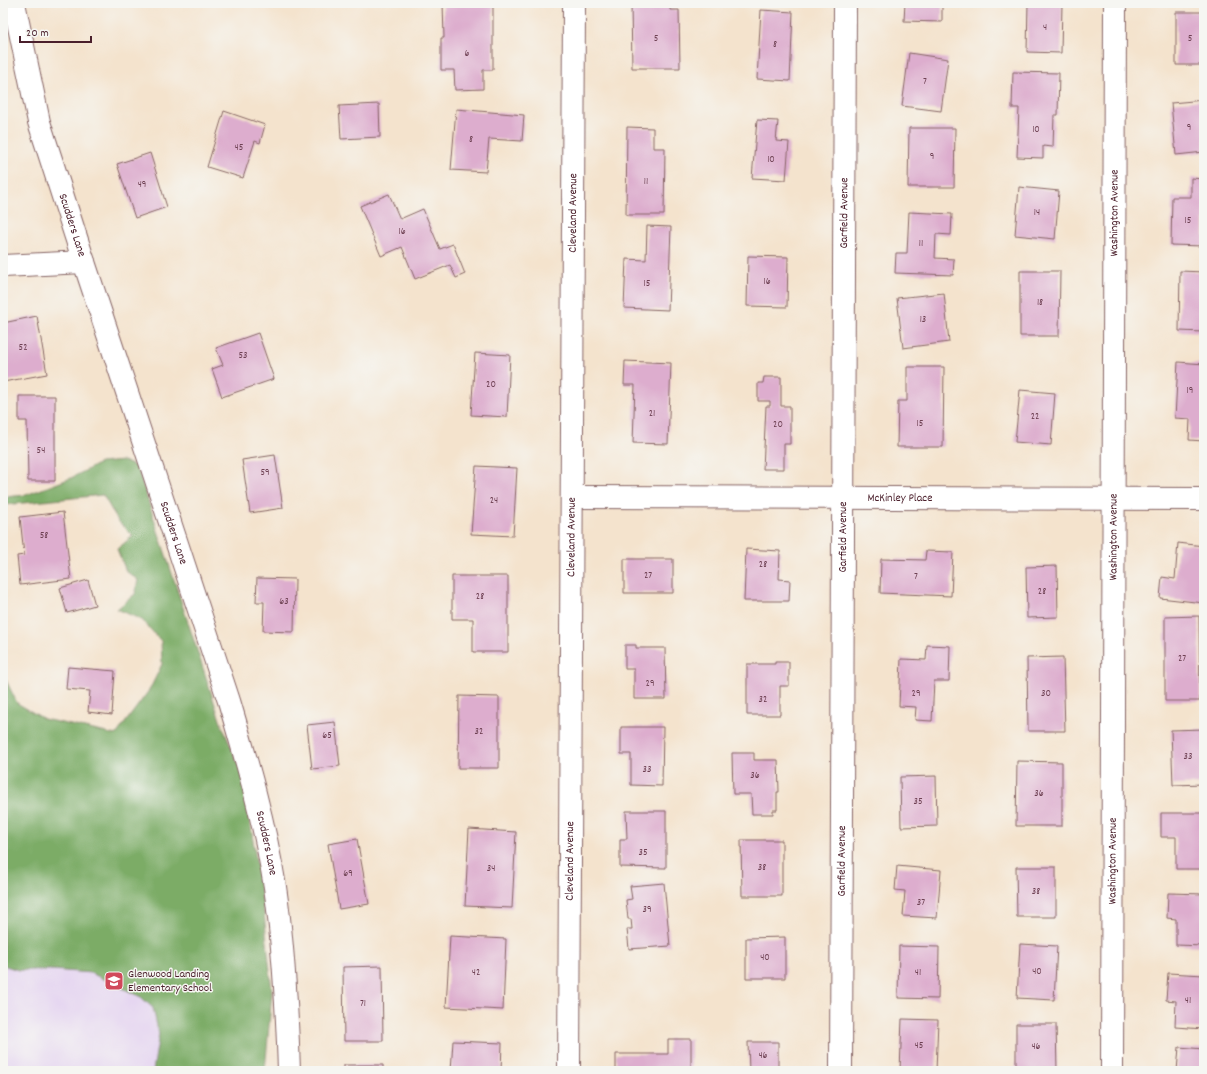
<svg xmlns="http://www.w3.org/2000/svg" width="1207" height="1074" viewBox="0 0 1207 1074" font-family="Dekko,sans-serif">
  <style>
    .built { fill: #e4d3f1 }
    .forest { fill: #7cac66; stroke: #636648 }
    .building { fill: #ddadce }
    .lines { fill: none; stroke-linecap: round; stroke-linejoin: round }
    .street-casing { stroke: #866464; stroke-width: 24 }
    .secondary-casing { stroke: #866464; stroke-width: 24 }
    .street { stroke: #fff; stroke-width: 22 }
    .secondary { stroke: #fff; stroke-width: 22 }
    .labels { text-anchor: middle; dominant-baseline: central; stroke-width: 3; stroke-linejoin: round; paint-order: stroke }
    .number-label { font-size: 10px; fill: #6f4254 }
    .street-label { font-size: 12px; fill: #4a1f2b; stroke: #f6f6f2 }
    .poi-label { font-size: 12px; fill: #4a1f2b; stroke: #f6f6f2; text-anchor: start }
  </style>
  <rect width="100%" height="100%" fill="#f6f6f2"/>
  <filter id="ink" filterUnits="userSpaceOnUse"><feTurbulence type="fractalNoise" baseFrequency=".025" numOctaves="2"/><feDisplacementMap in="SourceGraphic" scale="8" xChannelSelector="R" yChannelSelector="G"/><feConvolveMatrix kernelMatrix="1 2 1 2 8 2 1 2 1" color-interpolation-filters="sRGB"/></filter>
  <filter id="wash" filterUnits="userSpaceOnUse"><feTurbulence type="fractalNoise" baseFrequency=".012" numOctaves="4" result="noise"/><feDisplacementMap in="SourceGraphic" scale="16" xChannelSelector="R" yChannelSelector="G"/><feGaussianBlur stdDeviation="0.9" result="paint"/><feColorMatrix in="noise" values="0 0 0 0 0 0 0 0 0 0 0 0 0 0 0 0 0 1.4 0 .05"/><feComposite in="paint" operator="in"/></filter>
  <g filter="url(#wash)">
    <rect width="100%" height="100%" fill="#f4e3cd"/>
    <path class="built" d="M3,744L232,1071H3Z"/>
    <path class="forest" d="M123,461L137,467L221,723L243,775L264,912L272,992L265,1071H153L159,1034L153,1008L141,997L91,973L52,970H18L3,965V674L17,703L44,719L116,735L150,689L162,664L161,641L142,620L117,609L135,594L138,580L126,571L117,549L133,536L118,521L103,495L3,505V497L26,495L71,478L100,463Z"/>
    <g id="blocks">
      <path class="building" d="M443,3H493V70H483V89L455,90L454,70H441V38H444Z
        M631,3H670V10H679L680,68H632Z
        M905,3H942V22L904,21Z
        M1028,3H1062L1061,53L1027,52Z
        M761,10L793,12L790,81L757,79Z
        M1176,12H1204V65H1176Z
        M909,53L948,59L941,111L902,106Z
        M1013,72L1059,73L1058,115H1054L1053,147L1043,146V158L1017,157L1019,108H1012Z
        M1204,100V152L1176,155L1171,103Z
        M379,104L380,137L341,139L339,106Z
        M456,109L524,115L522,141L489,139L486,172L451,170Z
        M224,111L265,125L260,143L255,141L243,178L207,167Z
        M757,120L778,121L776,141L789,142L786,180L752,178Z
        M627,127L653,128V148H665L664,215H626Z
        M909,128H955L954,187H908Z
        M150,153L167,207L135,218L117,164Z
        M1191,178L1204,179V246L1171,245L1172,197H1191Z
        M1019,187L1059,191L1055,239L1015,235Z
        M389,194L400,219L423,209L440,249L453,244L465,274L456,278L450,265L415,279L402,247L381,256L360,206Z
        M909,212L952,214L951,235L936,234L935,258L954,259L953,275L895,273L896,253H907Z
        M647,226L671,227L668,310L624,308L626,259L646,260Z
        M748,256L788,257L787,307L747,306Z
        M1020,271H1060L1059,336H1020Z
        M1180,271L1204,272V332L1179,331Z
        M944,293L949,342L903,348L897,298Z
        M37,316L47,374L3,382V323Z
        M258,333L274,379L222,397L212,369L223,365L216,348Z
        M475,353L510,355L507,417L471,415Z
        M625,361L671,363L668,444L633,443L635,385H624Z
        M1178,362L1204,364V441L1189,440L1190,419L1175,418Z
        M907,367H944L943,447H897L898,401H907Z
        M764,377H781V406H790V444H784V469H763L766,406H770V401H758V383H763Z
        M1020,390L1055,393L1051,445L1015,442Z
        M19,396H55V481H28L27,421H19Z
        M275,455L283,508L250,513L242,460Z
        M476,466L517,468L513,536L471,534Z
        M63,512L71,579L20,585L17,556L24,555L20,517Z
        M1178,543L1204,546V603L1160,598L1162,577L1175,579Z
        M746,549L780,551L779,579L790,580L789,601H744Z
        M926,551L953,552L951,596L880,593L881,559L925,560Z
        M624,559H673V593H624Z
        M1057,566L1058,617L1027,618L1026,567Z
        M452,576H508V652H473V619H452Z
        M257,578L295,579L294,632L263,631L264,602H256Z
        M88,580L95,605L67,613L60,588Z
        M1199,616L1200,701H1165V617Z
        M625,645H636V648H665L666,699H634V669H625Z
        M927,645L950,646L949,681H934L932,721L915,720L916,707L899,706L901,659L926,660Z
        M1063,657L1065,731H1028L1027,658Z
        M775,662H789V686H780V715H747V664H775Z
        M68,667L115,671L112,715L88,712L90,691L66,689Z
        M459,696L499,697V768H458Z
        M335,722L340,766L312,769L307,725Z
        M621,727H663L662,786L631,785V754H621Z
        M1204,729V784L1173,785L1171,730Z
        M732,753H754V760H778L779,792H777V810H773V814H752L751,794H733Z
        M1017,761L1062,762V826H1016Z
        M936,776L937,826L901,827L900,777Z
        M626,811H666V868L620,867V839H627Z
        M1161,813H1204V869H1176V837H1161Z
        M469,829L516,832L512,908L465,906Z
        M357,839L369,904L339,909L328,844Z
        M741,840H782V896H742Z
        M897,866L941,870L937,918L903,916L905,891L895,890Z
        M1016,867H1056V917H1017Z
        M664,883L670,946L629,949L627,929H632L631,919H628L626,900L632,899L630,886Z
        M1168,893L1204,894V946L1176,945V919L1167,918Z
        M450,936L506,939L503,1010L446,1007Z
        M785,937V978H746V938Z
        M1020,944L1057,946L1054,1000L1017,998Z
        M899,946L939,947L938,999L898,998Z
        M382,966L383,1041H344L343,967Z
        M1168,973L1204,975V1029L1175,1027L1176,1001L1166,1000Z
        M902,1019L938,1020L936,1071H900Z
        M1016,1024H1056L1057,1071H1016Z
        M668,1039H691V1071H616V1054H668Z
        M453,1041L502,1043L501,1071H451Z
        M748,1042H778V1071H749Z
        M1179,1047L1204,1049V1071H1177Z
        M344,1065H383V1071H344Z"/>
    </g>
  </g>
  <g filter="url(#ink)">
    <use href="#blocks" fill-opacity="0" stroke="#866464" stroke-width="1"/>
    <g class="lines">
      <g class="street-casing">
        <g id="street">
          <path d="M3,266L84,262"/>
          <path id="s1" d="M572,497L1204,499"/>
          <path id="s2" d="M569,1071L574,3"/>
          <path id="s3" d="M841,1071L845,3"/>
          <path id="s4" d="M1112,1071L1115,3"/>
        </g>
      </g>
      <g class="secondary-casing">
        <g id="secondary">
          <path id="s5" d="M14,3L39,122L84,262L229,701C247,762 265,824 275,887C284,948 287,1009 289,1071"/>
        </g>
      </g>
      <use href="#street" class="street"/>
      <use href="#secondary" class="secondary"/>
    </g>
  </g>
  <defs>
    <g id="school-square" transform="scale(1)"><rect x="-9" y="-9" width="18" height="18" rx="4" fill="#d1495b" stroke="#f6f6f2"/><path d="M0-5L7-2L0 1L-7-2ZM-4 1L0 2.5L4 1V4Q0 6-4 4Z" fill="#fff"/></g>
  </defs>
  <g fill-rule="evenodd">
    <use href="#school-square" x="114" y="981"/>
  </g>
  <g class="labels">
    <g class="number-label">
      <text x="1045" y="28">4</text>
      <text x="656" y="39">5</text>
      <text x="1190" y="39">5</text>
      <text x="775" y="45">8</text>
      <text x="467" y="54">6</text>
      <text x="925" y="82">7</text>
      <text x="1189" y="128">9</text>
      <text x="1036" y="130">10</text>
      <text x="471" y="140">8</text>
      <text x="239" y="148">45</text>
      <text x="932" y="157">9</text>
      <text x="771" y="160">10</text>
      <text x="646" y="182">11</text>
      <text x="142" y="185">49</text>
      <text x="1037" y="213">14</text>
      <text x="1188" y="221">15</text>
      <text x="402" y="232">16</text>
      <text x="921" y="244">11</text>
      <text x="767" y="282">16</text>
      <text x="647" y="284">15</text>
      <text x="1040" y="303">18</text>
      <text x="923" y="320">13</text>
      <text x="23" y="348">52</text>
      <text x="243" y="356">53</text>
      <text x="491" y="385">20</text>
      <text x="1190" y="391">19</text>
      <text x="652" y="414">21</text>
      <text x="1035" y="417">22</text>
      <text x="920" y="424">15</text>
      <text x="778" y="425">20</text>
      <text x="41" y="451">54</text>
      <text x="265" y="473">59</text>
      <text x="494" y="501">24</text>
      <text x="44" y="536">58</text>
      <text x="763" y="565">28</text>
      <text x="648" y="576">27</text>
      <text x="916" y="577">7</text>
      <text x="1042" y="592">28</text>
      <text x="480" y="597">28</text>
      <text x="284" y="602">63</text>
      <text x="1182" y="659">27</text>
      <text x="650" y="684">29</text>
      <text x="916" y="694">29</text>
      <text x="1046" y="694">30</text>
      <text x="763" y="700">32</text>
      <text x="479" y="732">32</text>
      <text x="327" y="736">65</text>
      <text x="1188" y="757">33</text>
      <text x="647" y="770">33</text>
      <text x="755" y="776">36</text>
      <text x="1039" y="794">36</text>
      <text x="918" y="802">35</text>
      <text x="643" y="853">35</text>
      <text x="762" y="868">38</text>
      <text x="491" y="869">34</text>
      <text x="348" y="874">69</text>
      <text x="1036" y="892">38</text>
      <text x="921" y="903">37</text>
      <text x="647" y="910">39</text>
      <text x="765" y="958">40</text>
      <text x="1037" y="972">40</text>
      <text x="476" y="973">42</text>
      <text x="918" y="973">41</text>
      <text x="1188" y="1001">41</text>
      <text x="363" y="1004">71</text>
      <text x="919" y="1046">45</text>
      <text x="1036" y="1047">46</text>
      <text x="763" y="1056">46</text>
    </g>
    <g class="street-label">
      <text stroke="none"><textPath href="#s2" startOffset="858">Cleveland Avenue</textPath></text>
      <text stroke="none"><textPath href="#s3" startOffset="858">Garfield Avenue</textPath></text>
      <text stroke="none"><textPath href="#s4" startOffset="858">Washington Avenue</textPath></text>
      <text stroke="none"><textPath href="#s5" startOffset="230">Scudders Lane</textPath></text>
      <text stroke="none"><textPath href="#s1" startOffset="328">McKinley Place</textPath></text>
      <text stroke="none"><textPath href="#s5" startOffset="554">Scudders Lane</textPath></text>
      <text stroke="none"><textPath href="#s2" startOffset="534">Cleveland Avenue</textPath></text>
      <text stroke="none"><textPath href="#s3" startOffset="534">Garfield Avenue</textPath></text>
      <text stroke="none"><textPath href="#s4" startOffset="534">Washington Avenue</textPath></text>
      <text stroke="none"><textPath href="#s5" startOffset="878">Scudders Lane</textPath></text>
      <text stroke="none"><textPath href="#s2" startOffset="210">Cleveland Avenue</textPath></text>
      <text stroke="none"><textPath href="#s3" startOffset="210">Garfield Avenue</textPath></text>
      <text stroke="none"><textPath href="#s4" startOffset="210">Washington Avenue</textPath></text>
    </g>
    <g class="poi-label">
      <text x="128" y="974">Glenwood Landing<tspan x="128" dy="14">Elementary School</tspan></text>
    </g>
  </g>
  <rect width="1207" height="1074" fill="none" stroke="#f6f6f2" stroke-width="16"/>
  <path d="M20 36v6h71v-6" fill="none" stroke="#4a1f2b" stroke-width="2"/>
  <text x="26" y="36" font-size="12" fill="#4a1f2b" stroke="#f6f6f2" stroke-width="3" paint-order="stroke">20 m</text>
</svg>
